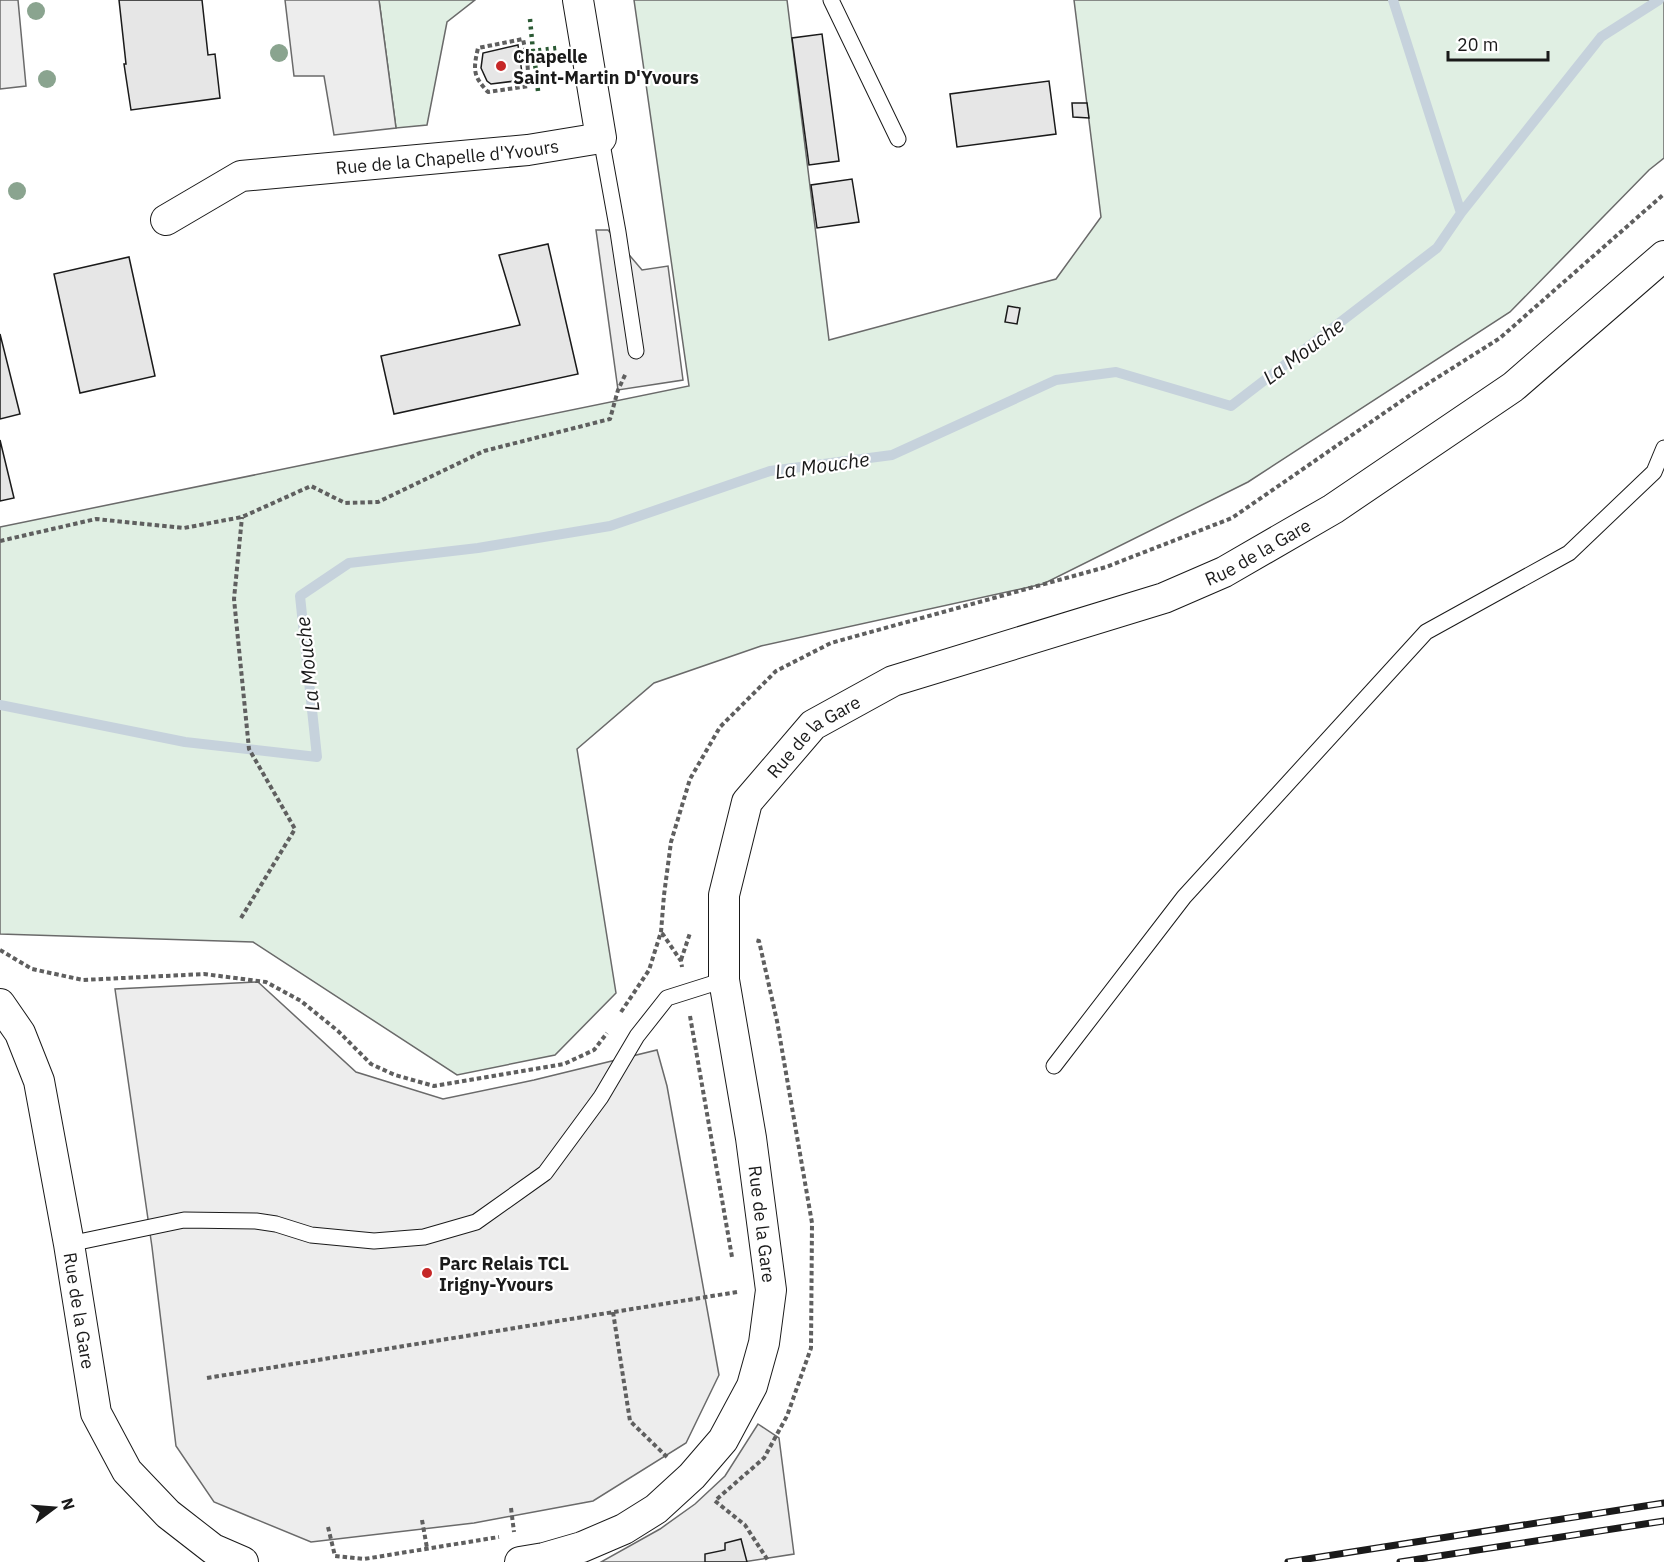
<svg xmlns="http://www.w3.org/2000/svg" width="1664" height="1562" viewBox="0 0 1664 1562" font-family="'IBM Plex Sans',sans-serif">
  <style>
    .green { fill: #e0efe3; stroke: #6a6a6a; stroke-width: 1.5 }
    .parking { fill: #ededed; stroke: #6a6a6a; stroke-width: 1.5 }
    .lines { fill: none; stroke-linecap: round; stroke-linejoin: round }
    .stream { stroke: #c6d2dc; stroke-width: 10 }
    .building { fill: #e6e6e6; stroke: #1a1a1a; stroke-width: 1.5 }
    .lane-casing { stroke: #1a1a1a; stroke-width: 17 }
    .street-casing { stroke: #1a1a1a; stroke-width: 32 }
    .path { stroke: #5f5f5f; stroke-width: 4; stroke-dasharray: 4.5 3; stroke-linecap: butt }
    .lane { stroke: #fff; stroke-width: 15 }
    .street { stroke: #fff; stroke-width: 30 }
    .rail-casing { stroke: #1a1a1a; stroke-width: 7 }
    .rail { stroke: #fff; stroke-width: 4.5; stroke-dasharray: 14; stroke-linecap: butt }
    .hedge { stroke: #2b5a34; stroke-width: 4.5; stroke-dasharray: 3 4.5; stroke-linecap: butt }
    .tree { fill: #8aa48f }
    .poi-dot { fill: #c62828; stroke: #fff; stroke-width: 2 }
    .labels { text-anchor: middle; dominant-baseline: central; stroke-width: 4.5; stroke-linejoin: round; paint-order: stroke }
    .poi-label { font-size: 18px; font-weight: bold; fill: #1a1a1a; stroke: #fff; text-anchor: start }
    .street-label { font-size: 18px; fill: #1a1a1a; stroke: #fff }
    .water-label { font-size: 20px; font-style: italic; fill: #1a1a1a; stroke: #fff }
  </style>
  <rect width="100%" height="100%" fill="#fff"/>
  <path class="green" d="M379,0H475L447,22L427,125L396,128Z
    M634,0H787L829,340L1056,279L1101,217L1074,0H1664V158L1649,170L1510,312L1248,482L1043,584L761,646L654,683L577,749L616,993L555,1055L457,1075L253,942L0,934V527L689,386Z"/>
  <path class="parking" d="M0,0H18L26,86L0,89Z
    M285,0H379L396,128L334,135L324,76H294Z
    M596,230H608L642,270L668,266L683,380L618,390Z
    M258,982L356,1072L443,1099L534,1080L657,1050L667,1086L719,1375L686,1443L593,1501L474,1523L311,1542L214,1502L176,1446L152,1247L115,989Z
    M758,1424L779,1438L794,1554L743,1562H601L660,1529L695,1504L725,1476Z"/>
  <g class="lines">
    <path class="stream" d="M1393,0L1461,213
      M0,705L185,742L317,757L300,596L349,563L478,548L610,526L770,471L892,455L1056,380L1116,372L1231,406L1437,248L1461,213L1601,37L1659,0"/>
  </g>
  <path class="building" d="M119,0H202L208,55L215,54L220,98L131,110L124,64H126Z
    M822,34L839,161L809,165L792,38Z
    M518,45L523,80L491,84L487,81L481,68L483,53Z
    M1049,81L1056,134L957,147L950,94Z
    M1072,103H1087L1089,118L1073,117Z
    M852,179L859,222L817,228L811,185Z
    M548,244L578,374L394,414L381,356L520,325L499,255Z
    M129,257L155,376L80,393L54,274Z
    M1008,306L1020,308L1017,324L1005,322Z
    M0,334L20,414L0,419Z
    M0,440L14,498L0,501Z
    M741,1539L747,1562H705V1554L725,1550V1543Z"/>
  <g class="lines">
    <g class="lane-casing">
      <path id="lane" d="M831,0L898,139
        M601,138L618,232L636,351
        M1054,1066L1184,897L1426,632L1569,553L1654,472L1664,448
        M69,1244L184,1220L256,1221L276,1224L311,1235L374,1241L424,1237L476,1222L545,1173L601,1097L637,1036L667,998L724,980"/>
    </g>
    <g class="street-casing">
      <g id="street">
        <path id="s1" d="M166,220L241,176L528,150L601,138L578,0"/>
        <path id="s2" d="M0,1004L20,1033L39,1081L69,1244L96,1413L127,1471L168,1514L213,1549L243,1562"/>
        <path id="s3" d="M520,1562L544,1558L582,1547L624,1529L656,1509L692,1476L723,1440L752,1386L764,1343L771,1290L751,1138L724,980V895L747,802L813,725L893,681L1164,598L1224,572L1333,509L1513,387L1664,256"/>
      </g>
    </g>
    <path class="path" d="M527,58L529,86L488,92C473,76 473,70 478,48L523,39L527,58L555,55
      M0,541L96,519L184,528L242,517L311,486L345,503L378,502L484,451L610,419L618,390L626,373
      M241,918L295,829L249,749L234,599L242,517
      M662,933L681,961L682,967
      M0,950L32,969L83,980L204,974L266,982L301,1001L338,1031L371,1064L395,1075L434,1086L564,1064L594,1050L607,1033
      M681,960L690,933
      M621,1012L649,970L661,932L664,895L671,842L690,779L720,727L776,671L831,643L1106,567L1232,518L1413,393L1500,338L1664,194
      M690,1016L732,1257
      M613,1312L630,1421L667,1457
      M207,1378L737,1292
      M717,1499L764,1458L787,1416L811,1348L812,1223L777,1021L759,941L755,940
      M715,1501L745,1525L769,1562
      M511,1508L514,1532
      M422,1520L427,1548
      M328,1527L335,1556L364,1559L499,1537"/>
    <use href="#lane" class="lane"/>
    <use href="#street" class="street"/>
    <g class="rail-casing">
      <path id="rail" d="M1288,1562L1664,1503
        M1400,1562L1664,1521"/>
    </g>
    <use href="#rail" class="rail"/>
    <path class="hedge" d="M530,19L533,51L557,48
      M538,91L535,63L559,59"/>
  </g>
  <g class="tree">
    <circle cx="36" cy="11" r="9"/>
    <circle cx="279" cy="53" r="9"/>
    <circle cx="47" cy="79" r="9"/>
    <circle cx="17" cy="191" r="9"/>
  </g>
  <g class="poi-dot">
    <circle cx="501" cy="66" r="6"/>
    <circle cx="427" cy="1273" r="6"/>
  </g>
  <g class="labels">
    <g class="poi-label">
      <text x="513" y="56">Chapelle<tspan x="513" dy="21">Saint-Martin D'Yvours</tspan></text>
      <text x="439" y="1263">Parc Relais TCL<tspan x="439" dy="21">Irigny-Yvours</tspan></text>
    </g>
    <g class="street-label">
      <text stroke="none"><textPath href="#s1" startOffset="294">Rue de la Chapelle d'Yvours</textPath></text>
      <text stroke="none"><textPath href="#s3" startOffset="1478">Rue de la Gare</textPath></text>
      <text stroke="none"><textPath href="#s3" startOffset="992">Rue de la Gare</textPath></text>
      <text transform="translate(762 1224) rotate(83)">Rue de la Gare</text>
      <text stroke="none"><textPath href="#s2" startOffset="320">Rue de la Gare</textPath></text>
    </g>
    <g class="water-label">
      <text transform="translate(1303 351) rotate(-37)">La Mouche</text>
      <text transform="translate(822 465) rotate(-8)">La Mouche</text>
      <text transform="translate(307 664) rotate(-96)">La Mouche</text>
    </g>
  </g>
  <g transform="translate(54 1508) rotate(74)" stroke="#ffffff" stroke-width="4.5" paint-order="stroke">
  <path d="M0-4.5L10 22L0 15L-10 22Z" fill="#1a1a1a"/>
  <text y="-9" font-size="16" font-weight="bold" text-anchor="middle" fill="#1a1a1a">N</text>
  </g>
  <path d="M1448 51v9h100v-9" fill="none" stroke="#1a1a1a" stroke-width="3"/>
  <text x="1457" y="51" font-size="18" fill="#1a1a1a" stroke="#ffffff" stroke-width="4.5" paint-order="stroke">20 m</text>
</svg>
